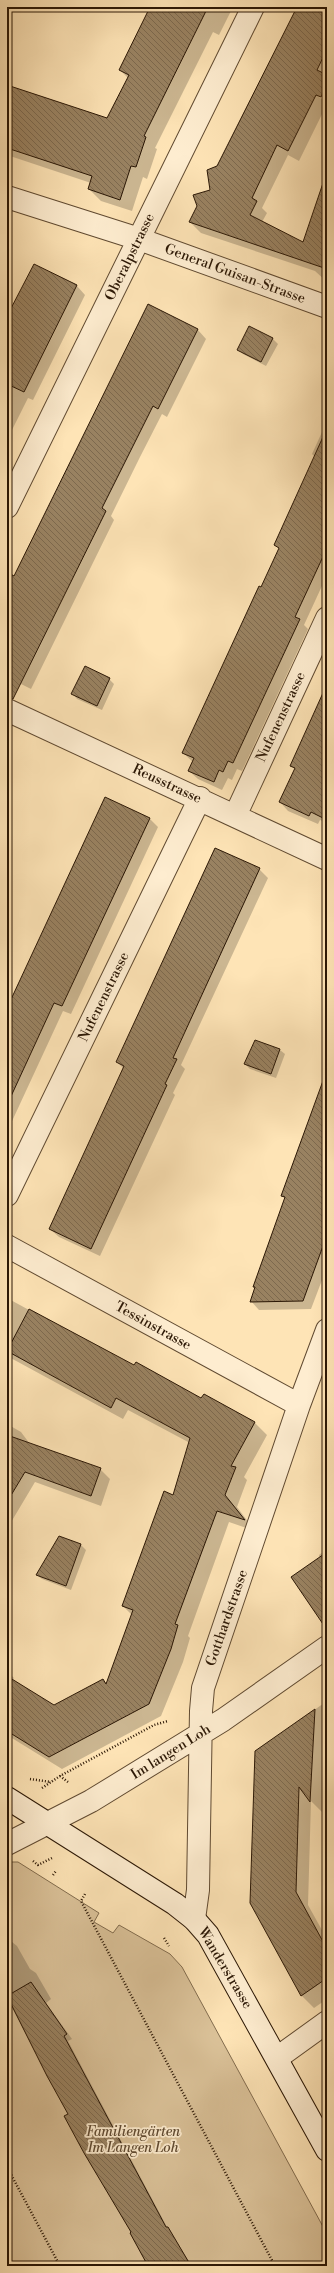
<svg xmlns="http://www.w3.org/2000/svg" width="334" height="2273" viewBox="0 0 334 2273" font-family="'Libre Bodoni',serif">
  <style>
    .green { fill: #dac198; stroke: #826c4e }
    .shadow { fill: #0003 }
    .building { fill: url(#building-back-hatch); stroke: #2b1705 }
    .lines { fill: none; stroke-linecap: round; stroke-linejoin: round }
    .street-casing { stroke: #604a31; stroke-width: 24 }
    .secondary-casing { stroke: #2b1705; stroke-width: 24 }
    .path { stroke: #2b1705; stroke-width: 2.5; stroke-dasharray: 1 2; stroke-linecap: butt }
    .street { stroke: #feedd0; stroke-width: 22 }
    .secondary { stroke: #feedd0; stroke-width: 22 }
    .labels { text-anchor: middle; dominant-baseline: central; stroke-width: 3.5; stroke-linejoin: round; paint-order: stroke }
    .street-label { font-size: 14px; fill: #2b1705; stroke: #feedd0 }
    .park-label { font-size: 14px; font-style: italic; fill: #604a31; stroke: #feedd0 }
  </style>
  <defs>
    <pattern id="building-back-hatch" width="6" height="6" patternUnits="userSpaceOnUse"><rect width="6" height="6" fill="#998261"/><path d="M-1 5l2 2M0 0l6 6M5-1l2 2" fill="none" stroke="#7d694e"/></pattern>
  </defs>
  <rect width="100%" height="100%" fill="#fee4b6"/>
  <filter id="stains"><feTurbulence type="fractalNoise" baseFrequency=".005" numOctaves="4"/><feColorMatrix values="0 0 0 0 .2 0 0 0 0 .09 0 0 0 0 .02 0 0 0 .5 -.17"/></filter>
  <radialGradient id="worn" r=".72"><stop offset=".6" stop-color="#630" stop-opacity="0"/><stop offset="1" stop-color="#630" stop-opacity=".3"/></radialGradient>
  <path class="green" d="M7,1862H18L99,1913L94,1922L113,1933L119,1925L170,1954L182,1967L327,2234V2266H7Z"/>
  <path class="shadow" d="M151,7H233L219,35L213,32L155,148L157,149L147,179L143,177L132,211L101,201L89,189L91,183L7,155V86L107,120L128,78L120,70Z
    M298,7H327V81L316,94L327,104L299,161L288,155L262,208L267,213L262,222L304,243L327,205V282L315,271L201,233L190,222L211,191L217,167Z
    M34,265L77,286L85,295L33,400L28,398L7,440V319Z
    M149,306L198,330L206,339L167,417L162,414L140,457L111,516L114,520L31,689L7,677V591Z
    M249,327L273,339L278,344L266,366L243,354L238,349Z
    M327,421V575L304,625L308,629L242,771L237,769L232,780L228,778L222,790L198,779L189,771L193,762L183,753L280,549L275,545L315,457L312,454Z
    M109,679L114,684L102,710L77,699L73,694Z
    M327,687V823L320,820L318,824L288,811L280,802L295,770L291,765Z
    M105,798L149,818L158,827L71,1014L63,1011L7,1132V1008Z
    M259,869L268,878L181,1065L185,1069L173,1093L175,1095L100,1256L59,1237L50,1229L124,1069L117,1062Z
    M280,1050L285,1054L276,1078L250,1069L245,1064Z
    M327,1075V1267L311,1309L259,1310L251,1301L256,1288L254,1287L286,1199L282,1196Z
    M7,1291L10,1293L7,1298L134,1367L202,1399L204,1395L255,1423L267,1435L244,1477L247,1480L237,1507L255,1531L229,1522L188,1636L190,1638L183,1662L161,1716L62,1769L7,1735V1671L14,1678L12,1680L54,1706L103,1680L107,1684L132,1615L123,1606L174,1496L190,1443L128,1410L123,1419L7,1356Z
    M7,1424L21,1432L30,1444L100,1469L110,1479L101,1506L35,1482L7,1529Z
    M60,1538L81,1545L86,1550L71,1590L42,1579L37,1575Z
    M327,1549V1616L319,1555Z
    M327,1701V1741L326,1739L322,1812L311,1801L308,1905L327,1939V1999L314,2008L302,1996L251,1903L256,1751Z
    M7,1936L11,1942H12L17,1946L30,1969L36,1973L51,1999L46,2003L72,2039L68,2041L167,2227L192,2266H149L7,1998Z"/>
  <path class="building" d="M150,7H208L144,136L146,137L136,167L131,166L120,200L88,189L92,176L7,148V85L107,118L129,75L119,70Z
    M297,7H327V49L317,70L327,75V84L321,97L316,95L288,151L277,145L252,198L257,201L250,215L303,242L323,183L327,184V269L189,222L197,206L193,195L210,190L207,170L217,166Z
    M34,264L77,285L24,392L7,384V316Z
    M148,304L198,329L158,409L153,406L102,508L106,511L13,699L7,698V572L14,576Z
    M249,326L273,338L261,362L237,350Z
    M327,428V548L295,617L300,619L233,763L228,761L223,772L219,770L214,782L188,771L194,758L182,753L259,586L261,587L279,548L274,545Z
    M85,666L110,678L97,706L71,694Z
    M327,684V820L311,812L309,816L279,802L295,768L290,766Z
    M105,797L150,818L62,1006L54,1003L7,1105V1008Z
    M215,848L260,868L173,1058L177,1059L165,1084L167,1085L91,1249L49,1229L124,1066L116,1062Z
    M255,1040L280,1049L271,1074L244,1064Z
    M324,1078H327V1235L303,1301L250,1302L255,1287H253L285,1197L281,1196Z
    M29,1309L134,1365L136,1362L201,1398L204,1394L255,1422L231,1466L236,1467L225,1495L245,1520L217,1511L175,1624L178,1625L171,1649L149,1704L49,1757L7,1731V1676L54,1705L103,1679L106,1684L133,1610L122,1606L164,1491L173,1495L190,1438L116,1398L111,1408L7,1351Z
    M7,1435L101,1468L91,1496L25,1472L7,1502Z
    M59,1536L81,1544L66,1586L36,1575Z
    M327,1552V1630L291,1577Z
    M315,1709L310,1802L299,1787L296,1892L327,1949V1978L301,1996L250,1903L255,1751Z
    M31,1982L67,2034L64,2036L166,2227H168L191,2266H148L130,2233L131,2232L84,2153L64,2116L68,2114L47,2076L7,1996Z"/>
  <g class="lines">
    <g class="street-casing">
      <path id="street" d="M7,197L139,239L327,307
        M7,507L253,7
        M7,710L327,859
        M235,816L327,618
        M7,1195L200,798
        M7,1246L299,1405
        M7,1844L91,1801L223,1720L327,1647
        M194,1919L198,1890L201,1711L203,1688L299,1405L327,1330
        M277,2058L327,2022"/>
    </g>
    <g class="secondary-casing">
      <path id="secondary" d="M7,1798L175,1904L194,1919L208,1935L327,2150"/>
    </g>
    <path class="path" d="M60,1776L68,1782
      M30,1779L51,1782
      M42,1788L60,1776L154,1725L168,1721
      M33,1861L38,1865L52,1858
      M53,1875L56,1871
      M85,1894L81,1901L275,2266
      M164,1938L169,1946
      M7,2167L60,2266"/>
    <use href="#street" class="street"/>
    <use href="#secondary" class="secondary"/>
  </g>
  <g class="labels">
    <g class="street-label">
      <text transform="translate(130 257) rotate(-64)">Oberalpstrasse</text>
      <text transform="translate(235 274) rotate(20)">General Guisan-Strasse</text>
      <text transform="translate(281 717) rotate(-65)">Nufenenstrasse</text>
      <text transform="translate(167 784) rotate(25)">Reusstrasse</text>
      <text transform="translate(104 997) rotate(-64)">Nufenenstrasse</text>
      <text transform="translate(153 1326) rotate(29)">Tessinstrasse</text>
      <text transform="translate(227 1618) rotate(-71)">Gotthardstrasse</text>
      <text transform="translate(171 1752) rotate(-32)">Im langen Loh</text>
      <text transform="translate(225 1968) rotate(59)">Wanderstrasse</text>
    </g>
    <g class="park-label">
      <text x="133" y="2132">Familiengärten<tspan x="133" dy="16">Im Langen Loh</tspan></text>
    </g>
  </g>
  <rect width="334" height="2273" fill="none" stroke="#fee4b6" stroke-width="24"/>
  <rect x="8" y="8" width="318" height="2257" fill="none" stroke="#2b1705" stroke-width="2"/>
  <rect x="12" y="12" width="310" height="2249" fill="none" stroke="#2b1705"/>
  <rect width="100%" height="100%" filter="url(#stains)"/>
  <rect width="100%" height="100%" fill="url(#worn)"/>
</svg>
